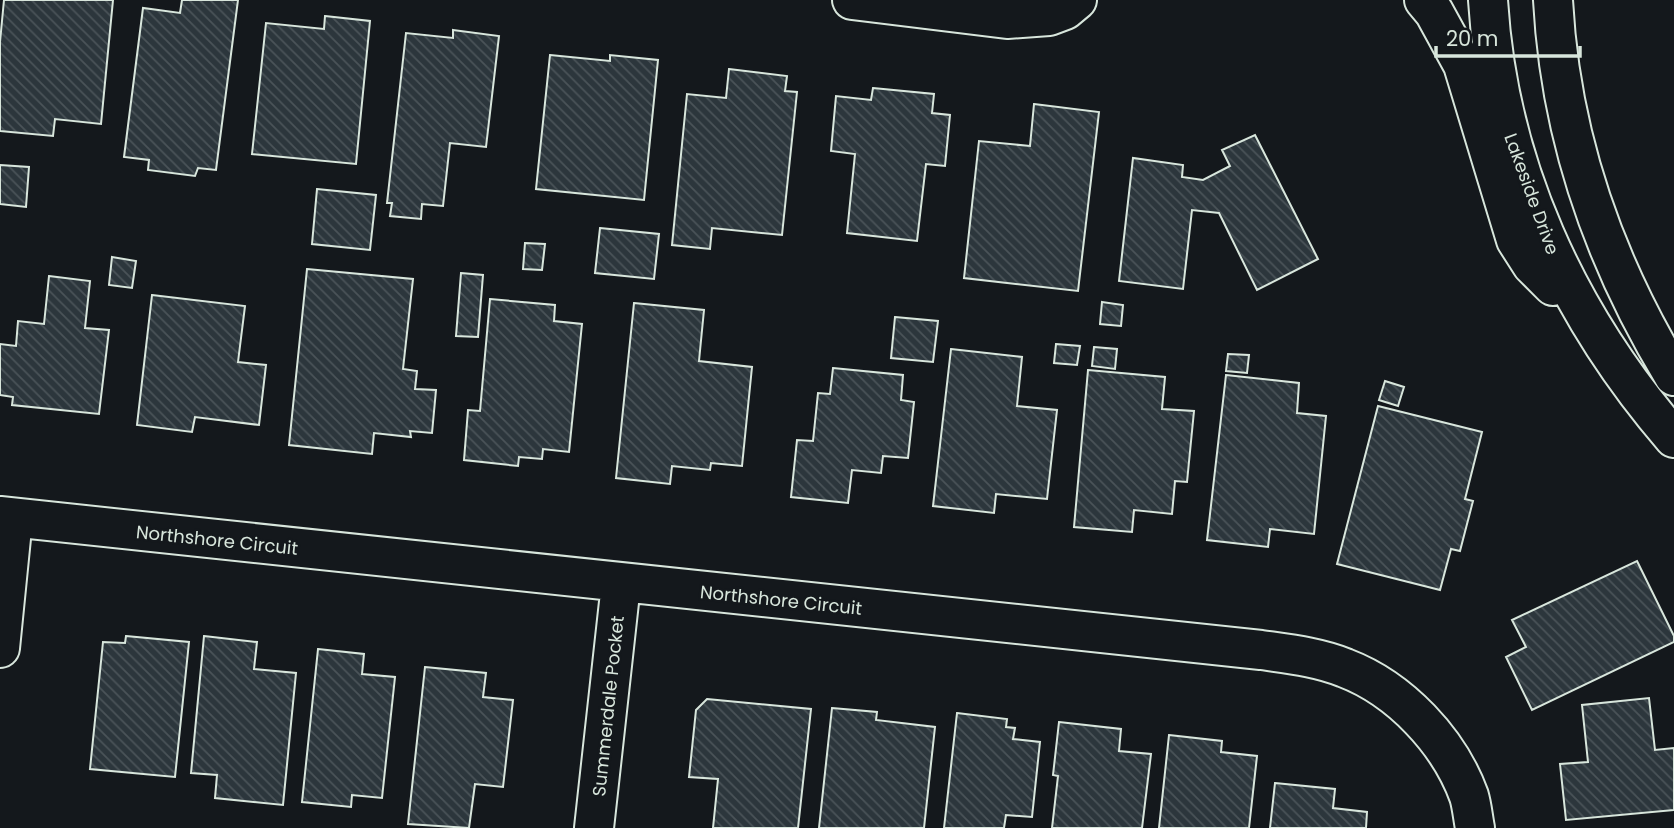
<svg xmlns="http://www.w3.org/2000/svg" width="1674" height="828" viewBox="0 0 1674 828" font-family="Poppins,sans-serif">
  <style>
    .building { fill: url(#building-back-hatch); stroke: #d8e6dc; stroke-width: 2 }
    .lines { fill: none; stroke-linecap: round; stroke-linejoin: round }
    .minor-casing { stroke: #d8e6dc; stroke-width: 42 }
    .minor { stroke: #14181c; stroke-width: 38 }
    .labels { text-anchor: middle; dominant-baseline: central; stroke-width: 5; stroke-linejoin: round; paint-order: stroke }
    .street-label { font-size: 18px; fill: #d8e6dc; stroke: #14181c }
  </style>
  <defs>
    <pattern id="building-back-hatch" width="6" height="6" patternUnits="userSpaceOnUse" patternTransform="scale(1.75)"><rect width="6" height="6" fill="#2c363c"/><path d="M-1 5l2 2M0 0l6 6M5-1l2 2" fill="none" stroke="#4a5358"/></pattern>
  </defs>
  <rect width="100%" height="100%" fill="#14181c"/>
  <path class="building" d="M4,0H113L101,124L55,119L53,136L0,131V42Z
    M182,0H238L216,170L198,168L195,176L148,170L149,160L124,157L143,8L180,13Z
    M325,16L370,21L356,164L252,154L266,23L324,29Z
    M453,30L499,36L486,147L450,143L443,206L422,204L421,219L390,216L392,203H387L406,33L453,38Z
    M550,55L610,61V55L658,60L644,200L536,189Z
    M729,69L787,76L785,91L797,92L782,235L712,228L710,249L672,245L687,94L726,98Z
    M873,88L934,94L932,113L950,115L945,166L926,164L917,241L847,233L855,154L831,151L836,96L871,100Z
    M1034,104L1099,112L1078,291L964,278L979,141L1030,146Z
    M1255,135L1318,259L1257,290L1219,213L1192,210L1183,289L1119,281L1133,158L1183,165L1182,177L1203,180L1230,166L1222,150Z
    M0,165L29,167L26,207L0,204Z
    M317,189L376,195L370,250L312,244Z
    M600,228L659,234L654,279L595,273Z
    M525,243L545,244L542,270L523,269Z
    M112,257L136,261L132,288L109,285Z
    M307,269L413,279L403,369L417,371L415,389L436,390L432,433L410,431L411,437L374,433L372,454L289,445Z
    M461,273L483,275L478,337L456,336Z
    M49,276L90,281L85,328L109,330L99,414L12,405L13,397L0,395V344L16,346L18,321L44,324Z
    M152,295L245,306L238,362L266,365L259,425L195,417L192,432L137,425Z
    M490,299L555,305L554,321L582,324L569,452L543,449L542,459L519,457L518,466L464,460L468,410L480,411Z
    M1102,302L1123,305L1121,326L1100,324Z
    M634,303L704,310L699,361L752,367L742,466L711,463L710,470L672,466L670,484L616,478Z
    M895,317L938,321L933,362L891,358Z
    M1056,344L1080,346L1077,365L1054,363Z
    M1094,347L1117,349L1115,369L1092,366Z
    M951,349L1022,357L1017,406L1057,410L1047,499L996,494L994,513L933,506Z
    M1228,354L1249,355L1247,373L1226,371Z
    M833,368L903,375L901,400L914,402L908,458L883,456L881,473L852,470L848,503L791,497L797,440L813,441L818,393L830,394Z
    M1088,370L1165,377L1162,409L1194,411L1187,482L1175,481L1172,514L1134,510L1132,532L1074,527Z
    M1226,375L1299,383L1297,413L1326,416L1314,534L1270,529L1268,547L1207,540Z
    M1385,381L1404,387L1398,406L1379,400Z
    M1378,406L1482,432L1465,499L1473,501L1460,551L1451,549L1440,590L1337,564Z
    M1637,561L1674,636V642L1532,710L1506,657L1526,647L1512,620Z
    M126,636L189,642L175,777L90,769L103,642L125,643Z
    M204,636L257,642L254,669L296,673L283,805L215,798L217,775L191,773Z
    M318,649L364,654L362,674L395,677L382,798L352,795L351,807L302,802Z
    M425,667L486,673L483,697L513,700L503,787L475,784L469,828L408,824Z
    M1649,698L1655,750L1674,748V810L1566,820L1560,764L1588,762L1582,705Z
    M707,699L811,709L798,828H713L718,779L689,777L696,710Z
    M832,708L877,712L876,720L935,727L924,828H819Z
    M957,713L1007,719L1006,727L1015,728L1013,739L1040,742L1032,817L1006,815L1004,828H944Z
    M1059,722L1121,729L1119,751L1151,754L1142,828H1052L1058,776L1053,775Z
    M1169,735L1222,741L1221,752L1257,756L1249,828H1159Z
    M1275,783L1335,789L1333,808L1367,812L1366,828H1270Z"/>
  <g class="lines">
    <g class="minor-casing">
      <path id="minor" d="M852,0L1007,19L1049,16L1065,10L1077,0
        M1424,0L1434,12L1463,65L1516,240L1532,265L1553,286
        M1488,0C1498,165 1567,314 1674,438
        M1553,0C1560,135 1604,261 1674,376
        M0,516L1261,650C1289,654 1318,657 1345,668C1400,689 1449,741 1469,796C1472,806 1473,818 1475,828
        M0,648L13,518
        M594,828L621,584"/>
    </g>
    <use href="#minor" class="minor"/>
  </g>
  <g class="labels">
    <g class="street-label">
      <text transform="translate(1532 194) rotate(70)">Lakeside Drive</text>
      <text transform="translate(217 540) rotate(6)">Northshore Circuit</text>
      <text transform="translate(781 600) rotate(6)">Northshore Circuit</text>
      <text transform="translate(608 706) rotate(-84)">Summerdale Pocket</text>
    </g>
  </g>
  <path d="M1436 46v10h144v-10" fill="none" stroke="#d8e6dc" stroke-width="3.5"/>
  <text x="1446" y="46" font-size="21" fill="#d8e6dc" stroke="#14181c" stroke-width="5" paint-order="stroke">20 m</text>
</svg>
